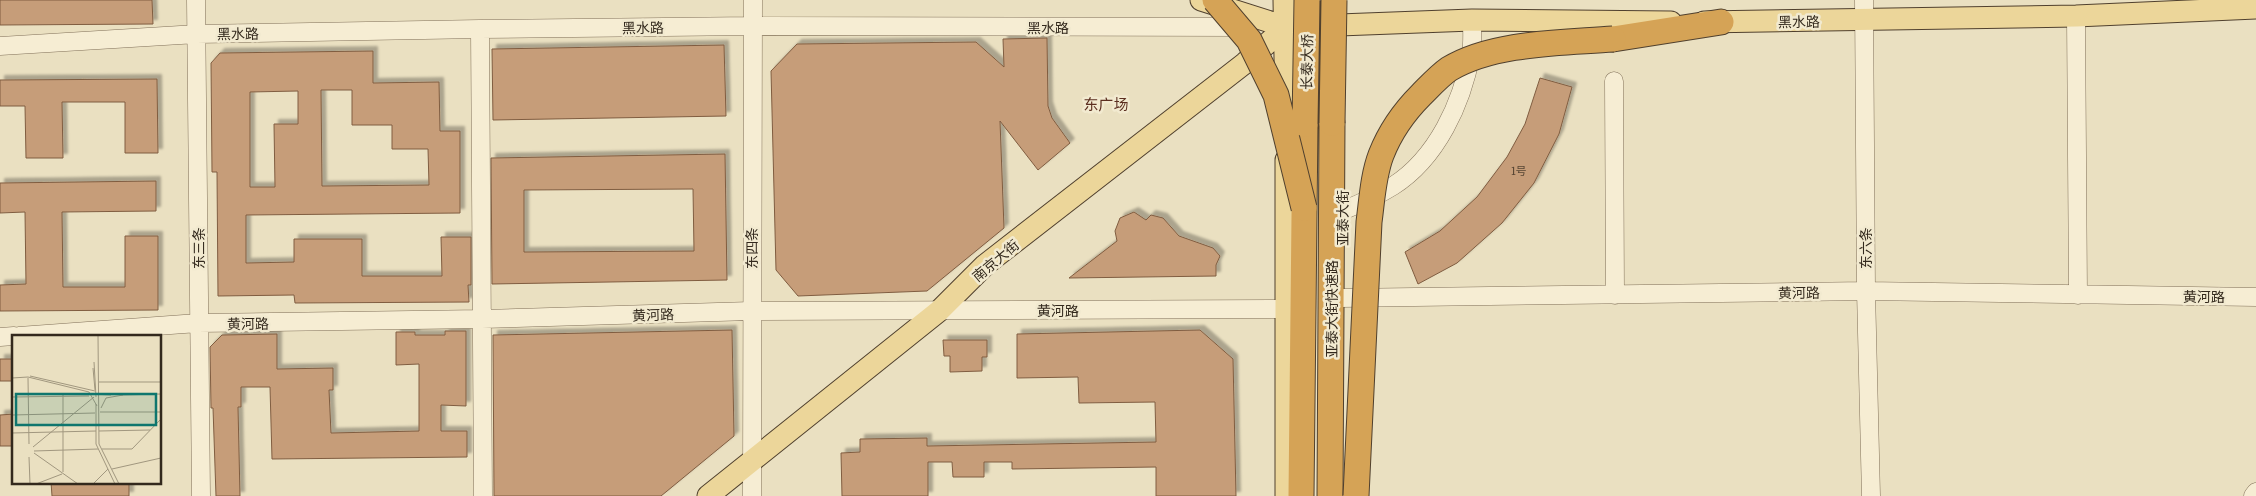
<svg xmlns="http://www.w3.org/2000/svg" width="2256" height="496" viewBox="0 0 2256 496" font-family="Literata,'Noto Sans SC',serif">
  <style>
    .building { fill: #c69d79; stroke: #805d41; fill-rule: evenodd; filter: url(#shadow) }
    .lines { fill: none; stroke-linecap: round; stroke-linejoin: round }
    .minor-casing { stroke: #82715a; stroke-width: 19 }
    .major-casing { stroke: #50402e; stroke-width: 23 }
    .highway-casing { stroke: #50402e; stroke-width: 27 }
    .minor { stroke: #f6edd3; stroke-width: 18 }
    .major { stroke: #ecd69a; stroke-width: 21 }
    .highway { stroke: #d5a356; stroke-width: 25 }
    .highway-bridge-casing { stroke: #50402e; stroke-width: 27; stroke-linecap: butt }
    .highway-bridge { stroke: #d5a356; stroke-width: 25 }
    .labels { text-anchor: middle; dominant-baseline: central; stroke-width: 5; stroke-linejoin: round; paint-order: stroke }
    .number-label { font-size: 11px; fill: #584634 }
    .street-label { font-size: 14px; fill: #33291d; stroke: #f2ead0 }
    .neighbourhood-label { font-size: 15px; fill: #5c2f20; stroke: #f2ead0 }
    .inset-road { fill: none; stroke: #a1977f; stroke-width: 1 }
    .view { fill: #0f766e; fill-opacity: 0.15; stroke: #0f766e; stroke-width: 2.5 }
    .inset-edge { fill: none; stroke: #33291d; stroke-width: 2.5 }
  </style>
  <defs>
    <filter id="shadow"><feDropShadow dx="4.5" dy="-4.5" stdDeviation="1" flood-color="#0004"/></filter>
  </defs>
  <rect width="100%" height="100%" fill="#eae0c1"/>
  <path class="building" d="M0,0H152L153,24L0,25Z
    M1047,38L1048,106L1052,118L1070,143L1038,170L1000,121L1004,228L927,291L798,296L776,270L771,71L797,44L976,42L1004,67L1003,39Z
    M724,45L726,116L493,120L492,49Z
    M373,51V83L439,82L440,131H460V213L246,215V263L294,262V239H362V276H442L441,237H471V285H468L469,302L295,303L294,295L218,296L217,172H212L211,63L220,53ZM321,90H352V125H392V149H428L429,185L322,186ZM298,91V124H274L275,187H250V92Z
    M1540,78L1572,87L1559,134L1534,183L1502,223L1457,263L1418,284L1405,252L1440,231L1477,197L1507,157L1525,124Z
    M157,79L158,153H125V102H62L63,158H26L25,106H0V80Z
    M725,154L727,280L492,284L491,158ZM693,189L694,251L524,252V190Z
    M156,181V211L62,212L63,287H125V236H158V310L0,311V285L26,284L25,212L0,213V183Z
    M1134,212L1146,220L1151,215L1163,218L1179,236L1213,248L1220,256L1216,265V276L1069,278L1117,241L1115,231L1120,218Z
    M732,330L734,436L661,496H494L493,335Z
    M1200,330L1233,359L1236,496H1156V467L1012,469V462H984V477H953L952,462H928V496H842L841,453L860,452V439L927,438V446L1156,442L1155,402L1079,403L1078,377L1017,378V334Z
    M445,331H466V406L441,405V431H467V457L272,459L270,387H241V407H238L240,496H216L213,408H211L210,347L222,335L277,334V369L333,368V390H329L331,433L419,431V364L396,365V332H415V335H445Z
    M943,340H987V357H982V371L950,372V356H944Z
    M0,359H14V381H0Z
    M14,414V446H0V415Z
    M51,482H129V496H52Z"/>
  <g class="lines">
    <g class="minor-casing">
      <path id="minor" d="M196,0L201,496
        M1864,0L1866,291L1871,496
        M2076,16L2078,295
        M480,29L483,496
        M0,46L197,34L480,29L753,26L1245,27
        M1614,81L1615,295
        M1342,211C1359,204 1377,196 1393,186C1437,158 1462,103 1471,54C1473,43 1472,31 1472,20
        M1341,298L1866,291L2256,297
        M19,336L198,323L482,319L751,311L1287,309
        M0,337L14,336
        M752,496L753,0
        M2253,496L2256,492"/>
    </g>
    <g class="major-casing">
      <path id="major" d="M1201,0L1286,27L1472,20L1671,22
        M1284,0L1286,115
        M1704,22L2076,16L2256,8
        M708,496L939,311L985,265L1245,63L1286,27
        M1286,496V160"/>
    </g>
    <g class="highway-casing">
      <path id="highway" d="M1613,39L1721,22
        M1301,496L1305,124
        M1330,496L1332,123"/>
    </g>
    <use href="#minor" class="minor"/>
    <use href="#major" class="major"/>
    <use href="#highway" class="highway"/>
    <g class="highway-bridge-casing">
      <path id="highway-bridge" d="M1215,0L1249,40L1276,95L1304,208
        M1332,123L1334,0
        M1305,124L1307,0
        M1356,496L1369,222C1372,200 1373,176 1381,155C1390,132 1404,112 1421,95C1430,86 1439,76 1449,69C1494,42 1562,43 1613,39"/>
    </g>
    <use href="#highway-bridge" class="highway-bridge"/>
  </g>
  <g class="labels">
    <g class="number-label">
      <text x="1519" y="170">1号</text>
    </g>
    <g class="street-label">
      <text transform="translate(1799 21) rotate(-1)">黑水路</text>
      <text transform="translate(643 27) rotate(-1)">黑水路</text>
      <text x="1048" y="27">黑水路</text>
      <text transform="translate(238 33) rotate(-1)">黑水路</text>
      <text transform="translate(1306 62) rotate(-89)">长泰大桥</text>
      <text transform="translate(1342 218) rotate(-90)">亚泰大街</text>
      <text transform="translate(198 248) rotate(-90)">东三条</text>
      <text transform="translate(751 248) rotate(-90)">东四条</text>
      <text transform="translate(1865 248) rotate(-90)">东六条</text>
      <text transform="translate(995 260) rotate(-40)">南京大街</text>
      <text transform="translate(1799 292) rotate(-1)">黄河路</text>
      <text x="2204" y="296">黄河路</text>
      <text transform="translate(1331 309) rotate(-90)">亚泰大街快速路</text>
      <text x="1058" y="310">黄河路</text>
      <text transform="translate(653 314) rotate(-2)">黄河路</text>
      <text transform="translate(248 323) rotate(-1)">黄河路</text>
    </g>
    <g class="neighbourhood-label">
      <text x="1106" y="103">东广场</text>
    </g>
  </g>
  <g transform="translate(12 335)">
    <rect width="149" height="149" fill="#eae0c1"/>
    <path class="inset-road" d="M86,0L87,109L107,149M82,27L84,62M81,33L83,55M18,41L83,56M16,42L77,57L85,71M0,43L16,42M16,43L17,109M87,47H149M51,58V137M79,59L99,60M109,60L149,59M0,62L77,61M84,69V109L103,149M89,73L94,63L111,60M88,77H149M0,80L83,78M87,96L138,95M0,98L84,96M21,112L82,62M90,114H120L149,84M22,116L86,114M22,118L66,149M17,122L18,149M100,134L149,123M24,149L50,139M81,149L96,134"/>
    <path class="view" d="M4,59H144V90H4Z"/>
    <rect width="149" height="149" class="inset-edge"/>
  </g>
</svg>
